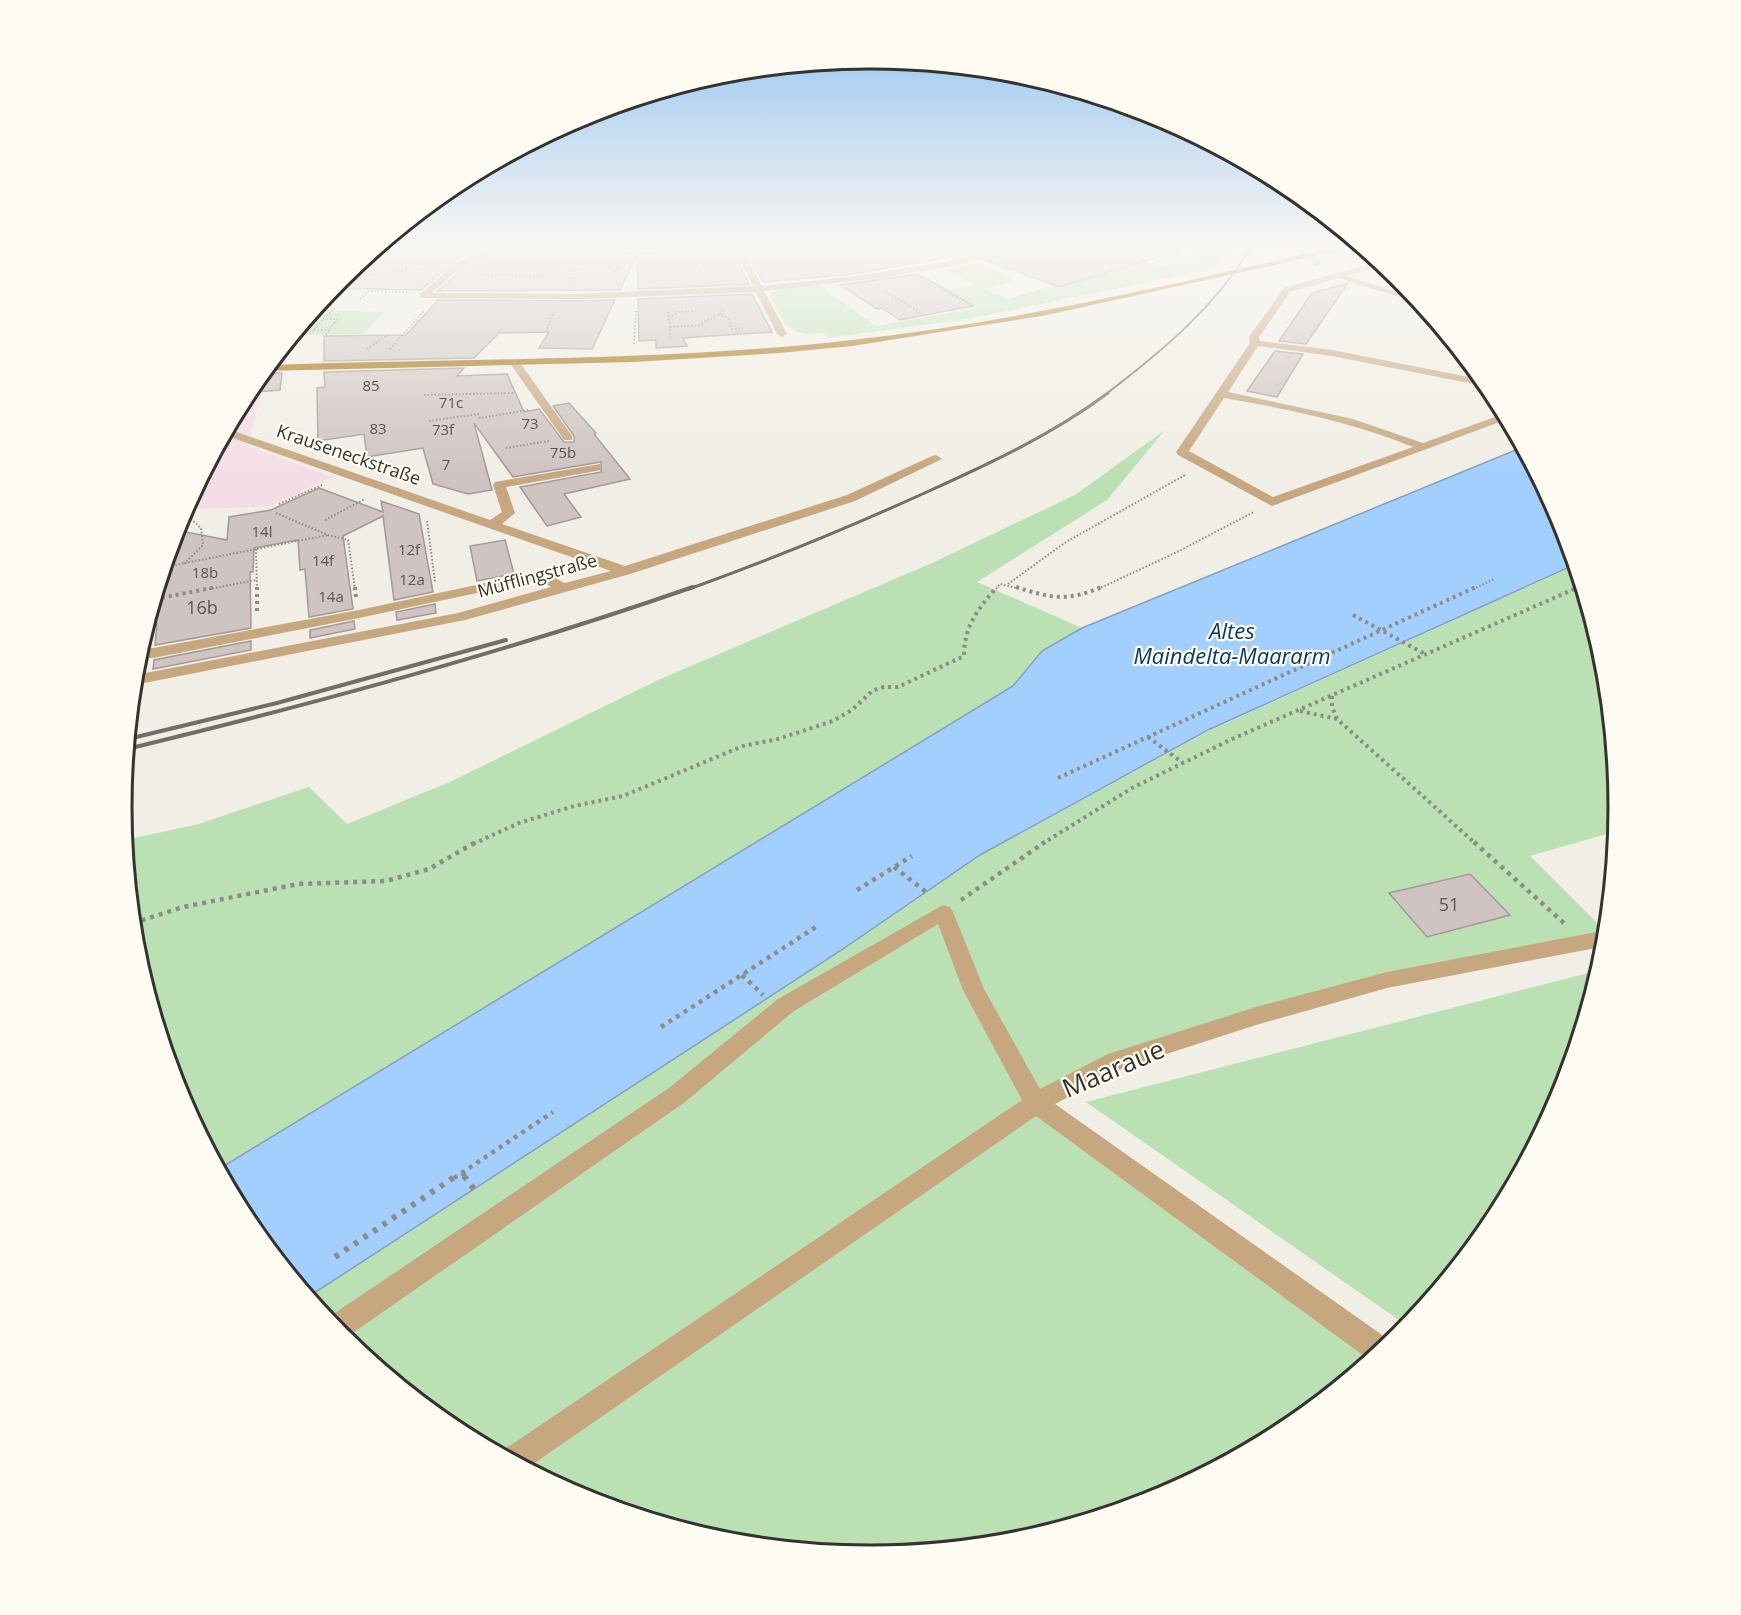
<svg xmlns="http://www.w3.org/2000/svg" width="1741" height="1615" font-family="'Open Sans',sans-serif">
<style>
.commercial{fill:#f5dde7}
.green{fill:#bae0b4}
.water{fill:#a3cffe;stroke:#82a0c0;stroke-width:1.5}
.building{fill:#cfc4c2;stroke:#a39997;stroke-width:1.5}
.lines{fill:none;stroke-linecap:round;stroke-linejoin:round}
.path-far3{stroke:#8e8c86;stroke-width:2;stroke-dasharray:1.5 2;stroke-linecap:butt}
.path-far2{stroke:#8e8c86;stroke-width:4;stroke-dasharray:3 4;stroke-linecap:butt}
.path-far1{stroke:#8e8c86;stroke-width:4.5;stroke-dasharray:4 5;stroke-linecap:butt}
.path{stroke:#8e8c86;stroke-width:6;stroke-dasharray:4.5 7;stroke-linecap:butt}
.minor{fill:#c6a780;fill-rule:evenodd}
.major{fill:#a06902;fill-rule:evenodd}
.rail-far2{stroke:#6f6e68;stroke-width:2}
.rail-far1{stroke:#6f6e68;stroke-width:3}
.rail{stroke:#6f6e68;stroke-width:4}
.labels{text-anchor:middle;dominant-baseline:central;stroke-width:4.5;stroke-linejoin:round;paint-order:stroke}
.far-number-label{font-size:15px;fill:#5b5754}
.far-street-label{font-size:18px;fill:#34332f;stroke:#fefcf2}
.number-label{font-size:18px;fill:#5b5754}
.water-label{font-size:22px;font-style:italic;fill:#0c3a65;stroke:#fefcf2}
.near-street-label{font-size:26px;fill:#34332f;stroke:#fefcf2}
.rim{fill:none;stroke:#34332f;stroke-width:3}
</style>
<rect width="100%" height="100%" fill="#f1eee5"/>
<polygon class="commercial" points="260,376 266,376 248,446 332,477 271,506 184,510 248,391"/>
<g class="green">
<path d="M 1168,245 L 1230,245 L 1226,255 L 1220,261 L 1225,263 L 1220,267 L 968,319 L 827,338 L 824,333 C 786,337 787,326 770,296 L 771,293 L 783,288 L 819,285 L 876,326 L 978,308 L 950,290 L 972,286 L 979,288 L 947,270 L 978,263 L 1016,281 L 983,289 L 1009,299 L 1055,285 L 1059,287 L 1144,261 L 1161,266 L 1176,264 L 1198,255 Z"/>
<polygon points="318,310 385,312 363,334 295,335"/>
<polygon points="1165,430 1107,500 977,582 1082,628 1042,651 1013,686 968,715 219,1170 178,1094 136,953 125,840 199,824 309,787 347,824 450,782 658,680 932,563 1075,495"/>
<polygon points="1576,565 1605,662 1619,808 1617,831 1530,856 1607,933 1586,942 1387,980 1116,1061 512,1461 454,1430 341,1337 308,1297 840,951 980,855 1211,730"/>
<polygon points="1600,970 1562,1094 1493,1224 1409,1327 1086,1102"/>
<polygon points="1038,1113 1373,1360 1286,1430 1157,1500 1016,1542 870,1556 724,1542 584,1499 520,1465"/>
</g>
<polygon class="water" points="1523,447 1563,521 1576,564 1208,730 980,855 840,951 308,1297 248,1223 219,1169 1013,686 1042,651 1082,628"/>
<g class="building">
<polygon points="380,245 479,245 455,261 421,290 332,288 341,278"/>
<polygon points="782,245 949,245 950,257 853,274 763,282 744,248"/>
<polygon points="952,245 1007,245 969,254 951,247"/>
<polygon points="1038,245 1177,245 1178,251 1059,287 985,260"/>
<polygon points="732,249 749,284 638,289 637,255 620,290 438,291 463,269 492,251 642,253"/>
<polygon points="918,274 973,306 900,320 882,308 877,309 840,285"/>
<polygon points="1348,283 1306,344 1279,341 1312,293"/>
<polygon points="752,294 772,332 683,338 687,346 656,348 656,340 639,341 638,299"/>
<polygon points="438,300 577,301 615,300 592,349 539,348 549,332 499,333 474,358 324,361 324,336 406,335"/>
<polygon points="1275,351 1303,354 1277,397 1247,391"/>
<polygon points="464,368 457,376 507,374 524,412 539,409 564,442 574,442 574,436 553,406 569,403 596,433 594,434 630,479 564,494 581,517 547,526 520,487 601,472 601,462 513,477 474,423 492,490 468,494 433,484 423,448 367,457 364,434 318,441 317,388 325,387 324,372"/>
<polygon points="263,373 282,373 280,390 247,393"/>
<polygon points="319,488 383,512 381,501 419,514 433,592 394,600 383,516 343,536 353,609 309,617 305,569 300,570 298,540 254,548 253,572 250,572 251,628 155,645 157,624 154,625 158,588 176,530 227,540 229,517 271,510"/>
<polygon points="505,540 514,574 477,581 470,546"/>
<polygon points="435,604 436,613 397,620 396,612"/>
<polygon points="354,621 355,629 310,638 310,630"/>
<polygon points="251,641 251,650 153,669 154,660"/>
<polygon points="1470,874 1510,915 1427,937 1389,893"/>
</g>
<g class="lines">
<g class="path-far3">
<polyline points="428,245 454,248"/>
<polyline points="432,254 443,247"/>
<polyline points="361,261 377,262 370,266 427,269"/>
<polyline points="697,263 702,276"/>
<polyline points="608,274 624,267"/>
<polyline points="477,275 543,276 577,269"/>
<polyline points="572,282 577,269 621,267"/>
<polyline points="936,283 975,307"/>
<polyline points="333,287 366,276 407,270"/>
<polyline points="886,292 925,315"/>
<polyline points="360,299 369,291 408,292"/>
<polyline points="668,312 671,340"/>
<polyline points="719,314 728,318 732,329 743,328"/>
<polyline points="669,318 678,312 693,311"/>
<polyline points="323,319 337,319 325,336"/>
<polyline points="698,325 722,313 723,308"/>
<polyline points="670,327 704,325"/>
<polyline points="314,330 329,330"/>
<polyline points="546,332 554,312"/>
<polyline points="295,334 310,333 335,307"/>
<polyline points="634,344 636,309"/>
<polyline points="367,349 388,335"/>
<polyline points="390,349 425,310"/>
<polyline points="424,395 514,393"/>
<polyline points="429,421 478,414 480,418 528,410"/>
<polyline points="506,448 549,441"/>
<polyline points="279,504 322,485"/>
<polyline points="183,512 201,528 203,545 185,563 328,535"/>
<polyline points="276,513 328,535 348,540 355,589"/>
<polyline points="325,520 365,499"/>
<polyline points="427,521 435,582"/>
<polyline points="256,549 257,589"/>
<polyline points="165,567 185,563"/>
<polyline points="1008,584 1066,542 1185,475"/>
<polyline points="209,589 256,580"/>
<polyline points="996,589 1000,584 1021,589"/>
<polyline points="1098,589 1173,554 1254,512"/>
<polyline points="1473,589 1494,579"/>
<polyline points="1576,589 1582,586"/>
</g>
<g class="path-far2">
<polyline points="257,587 257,615"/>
<polyline points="355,587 356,598"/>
<path d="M 1016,587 C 1050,598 1068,602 1101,587"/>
<polyline points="155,599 217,587"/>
<polyline points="1353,615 1425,654"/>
<polyline points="1332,696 1332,707 1337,719 1476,844"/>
<polyline points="1300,711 1337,719"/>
<polyline points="1148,737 1183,763"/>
<polyline points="1058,778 1476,587"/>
<path d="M 473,844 L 519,823 L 574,806 L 623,796 L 743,746 L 778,739 L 833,721 L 852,710 L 872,691 L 884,687 L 898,687 L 964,656 C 964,626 978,609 997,587"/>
<polyline points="1042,844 1132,788 1230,740 1579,587"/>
</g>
<g class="path-far1">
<polyline points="1474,842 1565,924"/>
<polyline points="894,867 926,892"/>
<polyline points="857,890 912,856"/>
<polyline points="961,900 1045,842"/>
<polyline points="133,923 183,907 298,884 386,881 429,869 476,842"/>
<polyline points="742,975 763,995"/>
<polyline points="661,1027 819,925"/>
<polyline points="462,1173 466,1178"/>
<polyline points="454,1178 553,1112"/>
</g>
<g class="path">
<polyline points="464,1176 474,1189"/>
<polyline points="335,1257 456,1176"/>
</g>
<g class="minor">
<path d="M 484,245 L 724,245 L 642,251 L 491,249 L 462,267 L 432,293 L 577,294 L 753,286 L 732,245 L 740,245 L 762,286 C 823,281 884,272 945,262 C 975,256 1005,245 1036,245 L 957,265 L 881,278 L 764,291 L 787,334 L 782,337 L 777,334 L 756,292 L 577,299 L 420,298 L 420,294 L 456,263 Z"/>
<polygon points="1289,245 1299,245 1323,264 1316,266"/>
<path d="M 1380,261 L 1384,265 L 1347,276 L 1417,298 L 1422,304 L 1338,278 L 1290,292 L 1259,337 L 1260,341 L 1332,350 L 1484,380 L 1489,387 L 1332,356 L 1258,346 L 1228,392 L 1353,419 L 1423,443 L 1503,414 L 1508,419 L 1272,506 L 1178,455 L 1176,452 L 1250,343 L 1249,337 L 1284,288 ZM 1224,398 C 1288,409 1352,422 1413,447 L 1273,497 L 1189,451 Z"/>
<polygon points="514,359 518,360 572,436 572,440 564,440 509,362"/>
<polygon points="228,429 490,520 502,512 493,485 495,482 600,464 600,470 596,471 506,487 515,513 502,524 625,566 847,495 932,456 936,455 942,459 855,501 630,574 465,620 134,685 135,675 458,613 551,587 539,580 359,618 153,658 137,657 140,648 153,648 359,610 541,571 565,583 611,571 224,435"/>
<polygon points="943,905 950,907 953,912 984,989 1040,1089 1108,1054 1256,1007 1387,972 1607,930 1606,946 1387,988 1256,1025 1123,1068 1055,1104 1392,1342 1371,1361 1036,1116 526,1469 500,1455 502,1451 1022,1100 963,990 938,924 794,1011 685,1102 344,1339 326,1319 669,1088 778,999"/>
</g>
<path class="major" d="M 1344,245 L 1361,246 L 1042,316 L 852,346 L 779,353 L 633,362 L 265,371 L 270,365 C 464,358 659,362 852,340 C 1018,322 1181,282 1344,245 Z"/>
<path class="rail-far2" d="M 1106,394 C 1161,352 1217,306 1252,245"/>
<path class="rail-far1" d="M 689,589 C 770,560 850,527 929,491 C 991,463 1053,434 1108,393"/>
<g class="rail">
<polyline points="128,739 277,703 506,640"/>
<path d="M 127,749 C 318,703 507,652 693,587"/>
</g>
</g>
<linearGradient id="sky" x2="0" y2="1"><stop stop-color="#8cbff1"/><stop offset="0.52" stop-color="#f9f7f3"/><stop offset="1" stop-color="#f9f7f3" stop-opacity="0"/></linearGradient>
<rect width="1741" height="472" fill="url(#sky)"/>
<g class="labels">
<g class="far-number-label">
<text x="371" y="385">85</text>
<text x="451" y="402">71c</text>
<text x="530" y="423">73</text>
<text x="378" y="428">83</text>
<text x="443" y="429">73f</text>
<text x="563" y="452">75b</text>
<text x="446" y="464">7</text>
<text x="262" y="531">14l</text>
<text x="409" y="549">12f</text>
<text x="323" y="560">14f</text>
<text x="205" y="572">18b</text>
<text x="412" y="579">12a</text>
<text x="331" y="596">14a</text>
</g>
<g class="far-street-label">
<text transform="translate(349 454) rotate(19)">Krauseneckstraße</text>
<text transform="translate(537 575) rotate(-15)">Müfflingstraße</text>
</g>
<g class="number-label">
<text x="202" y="607">16b</text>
<text x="1449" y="904">51</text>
</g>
<g class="water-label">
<text x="1232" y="630">Altes<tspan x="1232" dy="25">Maindelta-Maararm</tspan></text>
</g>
<g class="near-street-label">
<text transform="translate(1113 1068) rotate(-23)">Maaraue</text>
</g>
</g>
<path d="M0 0H1741V1615H0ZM132 807a738 738 0 1 1 1476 0a738 738 0 1 1-1476 0Z" fill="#fefcf2" fill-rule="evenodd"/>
<path class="rim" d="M132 807a738 738 0 1 1 1476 0a738 738 0 1 1-1476 0Z"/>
</svg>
